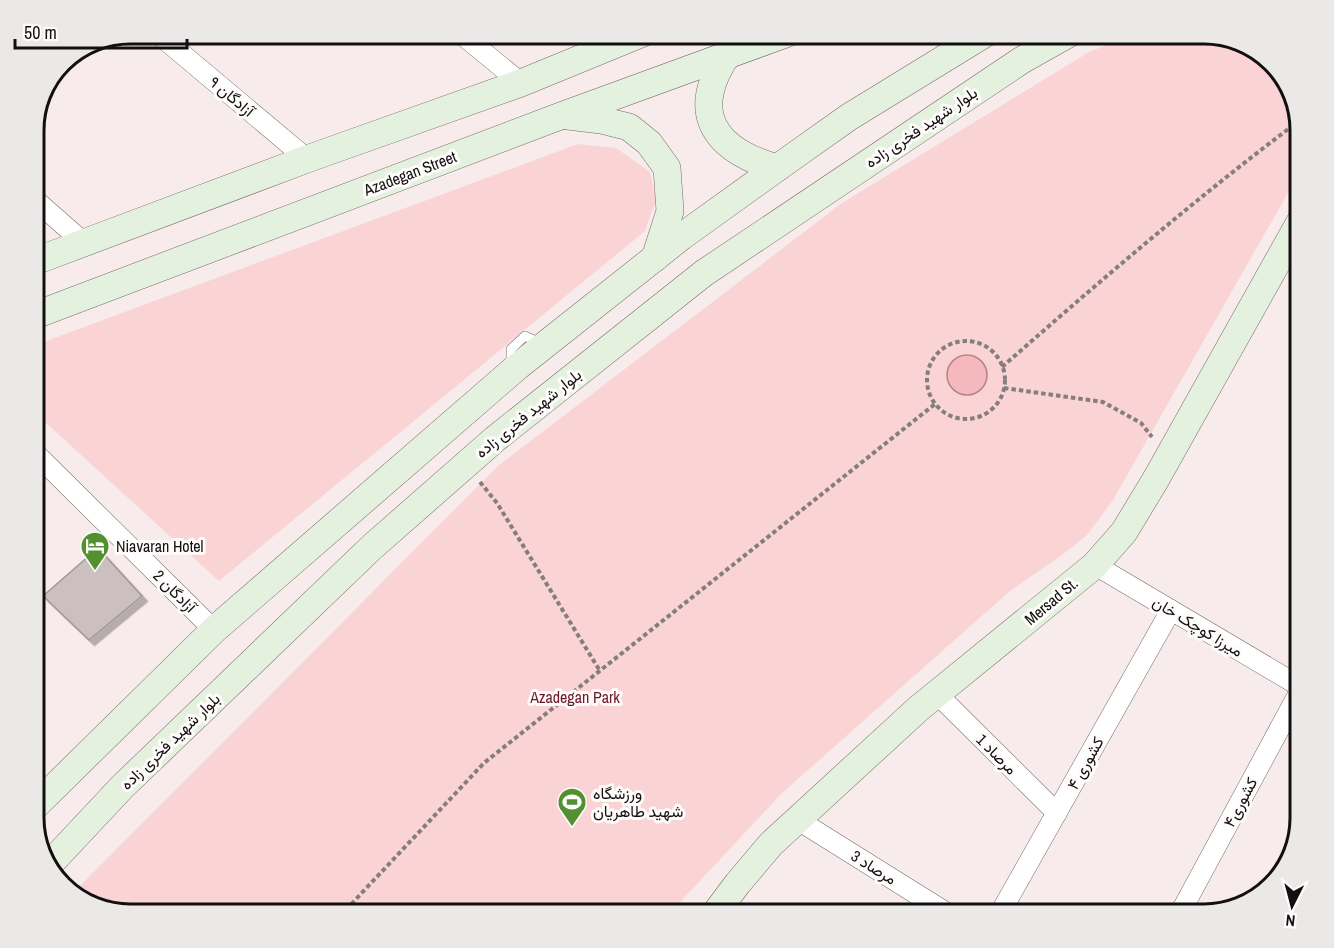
<svg xmlns="http://www.w3.org/2000/svg" width="1334" height="948" font-family="'Archivo Narrow',Vazirmatn,sans-serif">
<style>
.green{fill:#fad3d5}
.water{fill:#f5b8bc;stroke:#b18588;stroke-width:1.5}
.building{fill:#ccbfc0;stroke:#a29697;stroke-width:1.5;filter:url(#shadow)}
.lines{fill:none;stroke-linecap:round;stroke-linejoin:round}
.lane-casing{stroke:#766b6b;stroke-width:10}
.street-casing{stroke:#766b6b;stroke-width:21}
.secondary-casing{stroke:#766b6b;stroke-width:28}
.path{stroke:#867d7e;stroke-width:4;stroke-dasharray:4.5 3;stroke-linecap:butt}
.lane{stroke:#fff;stroke-width:9}
.street{stroke:#fff;stroke-width:20}
.secondary{stroke:#e5f1df;stroke-width:27}
.labels{text-anchor:middle;dominant-baseline:central;stroke-width:6;stroke-linejoin:round;paint-order:stroke}
.street-label{font-size:16px;fill:#130e0f;stroke:#fefbfb}
.poi-label{font-size:16px;fill:#130e0f;stroke:#fefbfb;text-anchor:start}
.park-label{font-size:16px;fill:#6d1629;stroke:#fefbfb}
.rim{fill:none;stroke:#130e0f;stroke-width:3}
</style>
<defs>
<filter id="shadow"><feDropShadow dx="5.5" dy="5.5" stdDeviation="0" flood-color="#0004"/></filter>
</defs>
<rect width="100%" height="100%" fill="#f8ebec"/>
<g class="green">
<polygon points="1137,33 1205,33 1263,53 1291,87 1301,129 1301,170 1113,500 1087,535 1062,555 1010,591 782,793 668,915 129,915 71,895 498,466 842,203 1089,52"/>
<polygon points="578,144 616,148 650,172 656,200 645,231 219,581 33,411 33,346"/>
</g>
<circle class="water" cx="967" cy="375" r="20"/>
<polygon class="building" points="98,548 142,596 89,640 43,596"/>
<g class="lines">
<g class="lane-casing">
<polyline id="lane" points="511,365 511,349 525,336 542,344"/>
</g>
<g class="street-casing">
<g id="street">
<polyline points="157,33 307,159"/>
<polyline points="460,33 521,83"/>
<polyline points="33,198 83,242"/>
<polyline points="33,451 214,630"/>
<polyline points="1095,565 1301,687"/>
<polyline points="938,695 1057,813"/>
<polyline points="798,820 950,915"/>
<polyline points="999,915 1171,610"/>
<polyline points="1179,915 1301,689"/>
</g>
</g>
<g class="secondary-casing">
<g id="secondary">
<path d="M 727,55 C 688,114 715,150 777,168"/>
<polyline points="568,116 601,120 629,127 649,143 667,168 670,211 655,258"/>
<polyline points="33,262 307,159 521,83 643,33"/>
<polyline points="33,316 563,115 788,33"/>
<polyline points="33,808 214,630 517,367 681,237 777,168 849,117 986,33"/>
<polyline points="47,867 122,787 372,547 495,439 704,273 1022,60 1070,33"/>
<polyline points="714,915 738,883 771,844 918,709 1095,565 1124,532 1156,479 1301,220"/>
</g>
</g>
<g class="path">
<circle cx="966" cy="380" r="39"/>
<path d="M 1002,367 C 1099,282 1196,198 1299,121"/>
<polyline points="1004,388 1103,402 1141,423 1152,437"/>
<polyline points="480,482 497,503 600,671"/>
<polyline points="33,760 41,768"/>
<polyline points="341,915 484,763 935,404"/>
</g>
<use href="#lane" class="lane"/>
<use href="#street" class="street"/>
<use href="#secondary" class="secondary"/>
</g>
<defs>
<g id="hotel-pin" transform="scale(1.5)"><path d="M0 17L-7.5 6A9.5 9.5 0 1 1 7.5 6Z" fill="#529030" stroke="#fefbfb"/><path d="M-6-4.5h1.5V1H6V5H4.5V3h-9V5H-6ZM-4 0a1.8 1.8 0 1 1 3.6 0ZM.5 0V-2.5h3Q6-2.5 6 0Z" fill="#fff"/></g>
<g id="stadium-pin" transform="scale(1.5)"><path d="M0 17L-7.5 6A9.5 9.5 0 1 1 7.5 6Z" fill="#529030" stroke="#fefbfb"/><path d="M0-5a6.5 5 0 1 0 0 10a6.5 5 0 1 0 0-10ZM-3.5-1.8h7v3.6h-7Z" fill="#fff"/></g>
</defs>
<g fill-rule="evenodd">
<use href="#hotel-pin" x="95" y="546"/>
<use href="#stadium-pin" x="572" y="802"/>
</g>
<g class="labels">
<g class="street-label">
<text transform="translate(232 96) rotate(40)">آزادگان ۹</text>
<text transform="translate(921 127) rotate(-34)">بلوار شهید فخری زاده</text>
<text transform="translate(410 173) rotate(-21)">Azadegan Street</text>
<text transform="translate(528 413) rotate(-39)">بلوار شهید فخری زاده</text>
<text transform="translate(175 591) rotate(45)">آزادگان 2</text>
<text transform="translate(1051 601) rotate(-40)">Mersad St.</text>
<text transform="translate(1198 626) rotate(31)">میرزا کوچک خان</text>
<text transform="translate(170 741) rotate(-44)">بلوار شهید فخری زاده</text>
<text transform="translate(997 754) rotate(45)">مرصاد 1</text>
<text transform="translate(1085 763) rotate(-61)">کشوری ۴</text>
<text transform="translate(1240 802) rotate(-62)">کشوری۴</text>
<text transform="translate(874 867) rotate(32)">مرصاد 3</text>
</g>
<g class="poi-label">
<text x="116" y="546">Niavaran Hotel</text>
<text x="593" y="793">ورزشگاه<tspan x="593" dy="18">شهید طاهریان</tspan></text>
</g>
<g class="park-label">
<text x="575" y="697">Azadegan Park</text>
</g>
</g>
<path d="M0 0H1334V948H0ZM130 44H1204A86 86 0 0 1 1290 130V818A86 86 0 0 1 1204 904H130A86 86 0 0 1 44 818V130A86 86 0 0 1 130 44Z" fill="#ebe8e8" fill-rule="evenodd"/>
<path class="rim" d="M130 44H1204A86 86 0 0 1 1290 130V818A86 86 0 0 1 1204 904H130A86 86 0 0 1 44 818V130A86 86 0 0 1 130 44Z"/>
<g transform="translate(1292 906) rotate(186)" stroke="#fefbfb" stroke-width="4.5" paint-order="stroke">
<path d="M0-4.5L10 22L0 15L-10 22Z" fill="#130e0f"/>
<text y="-9" font-size="16" font-weight="bold" text-anchor="middle" fill="#130e0f">N</text>
</g>
<path d="M15 39v9h172v-9" fill="none" stroke="#130e0f" stroke-width="3"/>
<text x="24" y="39" font-size="18" fill="#130e0f" stroke="#fefbfb" stroke-width="4.5" paint-order="stroke">50 m</text>
</svg>
